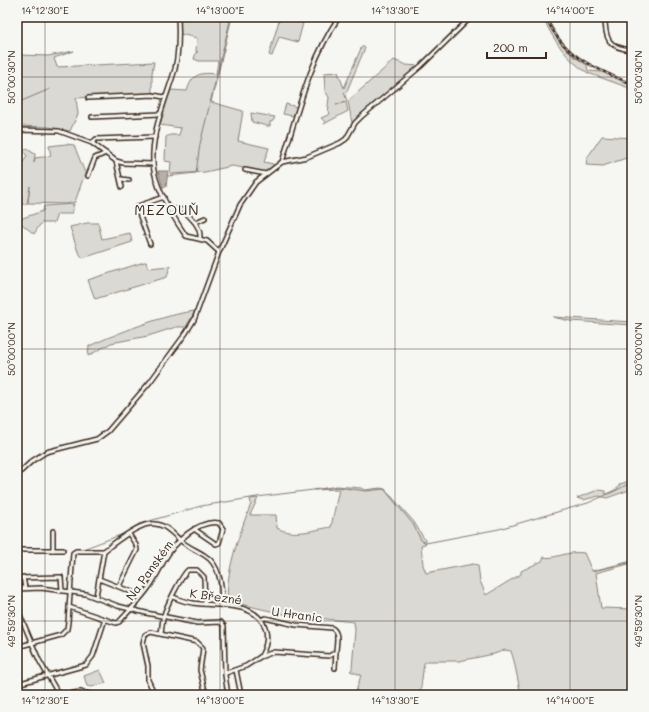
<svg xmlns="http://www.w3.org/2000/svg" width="649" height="712" font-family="Mali,sans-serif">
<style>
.built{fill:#e8e7e2}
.green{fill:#dad9d3;stroke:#8a8278}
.water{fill:#b6b0a9;stroke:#857a71}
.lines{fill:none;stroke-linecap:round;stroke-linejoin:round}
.stream{stroke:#857a71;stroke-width:1}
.minor-casing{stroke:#3b2a1e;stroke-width:6}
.minor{stroke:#f6f6f2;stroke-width:3}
.rail-casing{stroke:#3b2a1e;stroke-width:2.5}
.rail{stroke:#f6f6f2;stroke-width:1;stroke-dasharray:3;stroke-linecap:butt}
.ticks{fill:none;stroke:#3b2a1e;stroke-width:1;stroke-opacity:0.45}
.labels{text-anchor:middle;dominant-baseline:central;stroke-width:4;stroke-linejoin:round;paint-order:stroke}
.street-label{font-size:12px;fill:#3b2a1e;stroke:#f6f6f2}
.quarter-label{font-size:14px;letter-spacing:1px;fill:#3b2a1e;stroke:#f6f6f2}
.neatline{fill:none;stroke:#3b2a1e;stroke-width:1.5}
.ticks-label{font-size:10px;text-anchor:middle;fill:#3b2a1e}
</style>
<rect width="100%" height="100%" fill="#f6f6f2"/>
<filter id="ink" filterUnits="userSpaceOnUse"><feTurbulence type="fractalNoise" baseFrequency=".025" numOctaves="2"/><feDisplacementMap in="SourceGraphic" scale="8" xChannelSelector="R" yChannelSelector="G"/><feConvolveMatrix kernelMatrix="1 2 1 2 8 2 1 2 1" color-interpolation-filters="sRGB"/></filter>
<g filter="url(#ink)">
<polygon class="built" points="545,17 547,17 562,42 575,54 593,66 632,83 632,85 592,68 573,56 556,38"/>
<g class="green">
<path d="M 179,17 L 232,17 L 211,102 L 243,111 L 238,141 L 269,148 L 264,162 L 273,164 L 274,167 L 266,172 L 232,166 L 205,172 L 170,174 L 171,162 L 165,161 L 166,137 L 170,135 L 179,135 L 181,128 L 160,125 L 170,90 L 187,91 C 192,74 200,72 216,74 L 218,61 L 199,61 L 194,59 L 196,52 L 198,52 L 196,51 L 197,38 L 180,34 Z"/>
<polygon points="280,17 288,17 303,23 298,42 279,37 272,56 269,55"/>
<path d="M 543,17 L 545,17 L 560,43 L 573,56 L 587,65 L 588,71 L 602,72 L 632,85 L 632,89 L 588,73 C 568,61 552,39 543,17 Z"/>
<polygon points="362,46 365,48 346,93 344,92 347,101 336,105 346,102 348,111 324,124 325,122 321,118 330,114 328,109 329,108 328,106 329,97 325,91 324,73 338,72 344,88"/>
<polygon points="74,51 54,58 57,67 154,62 152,73 152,94 76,98 78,114 70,131 49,127 17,126 17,55 48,56"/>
<polygon points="394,60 406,65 418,66 352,123 348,101"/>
<polygon points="286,104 297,107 293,116 283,114"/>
<polygon points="251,113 275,117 273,121 270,122 270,126 267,126 252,122"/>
<polygon points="602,136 632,138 632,156 603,166 586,165 587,158"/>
<polygon points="66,144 74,145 85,173 75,202 67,204 28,203 30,186 27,204 21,204 22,196 17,196 17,172 27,156 23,151 27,149 35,154 34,163 35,158 51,156 49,146"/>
<polygon points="74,204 71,214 57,214 54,223 41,223 34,234 17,220 43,211 44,206"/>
<polygon points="87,223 98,223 102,239 130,233 132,242 83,258 78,252 70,227"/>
<polygon points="144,262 146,262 148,268 170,266 167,277 95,299 88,280"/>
<path d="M 195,311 L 186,327 L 176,327 L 148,336 L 111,343 L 88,356 L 89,346 C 116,334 165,314 195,311 Z"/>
<polygon points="553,317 632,322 632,325 570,321"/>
<polygon points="632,480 632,489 607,498 599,496 583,500 577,498 598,490 605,491 606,494 617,489 620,484"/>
<path d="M 337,486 L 361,488 L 365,490 L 380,488 L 385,489 L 414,522 L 426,542 L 425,544 L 421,545 L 423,565 L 426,573 L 473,564 L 478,565 L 480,581 L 486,595 L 521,574 L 521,571 L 542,561 L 544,557 C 554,560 568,550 584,553 L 592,571 L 632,561 L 632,563 L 596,573 L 601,608 L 632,609 L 632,695 L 521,695 L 514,661 L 511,651 L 505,650 L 494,654 L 459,661 L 428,661 L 424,663 L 420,695 L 355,695 L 361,675 L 350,671 L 352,669 L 355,630 L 354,622 L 288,615 L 240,604 L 228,605 C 224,574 240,532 251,504 L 250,499 L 258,498 L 250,515 L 276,515 L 277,528 C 294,537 313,530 331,527 L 339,489 L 314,490 Z"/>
<polygon points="100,670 106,683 91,687 87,686 84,676"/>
</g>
<polygon class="water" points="158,171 168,171 166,187 163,188"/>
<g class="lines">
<g class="stream">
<polyline points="17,103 50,89"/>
<polyline points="168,176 196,173 200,144 231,17"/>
<polyline points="83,549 123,534 139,524 201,506 257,497 337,487 366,491 384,489 413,524 421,540 426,543 499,529 588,503 615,491 632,482"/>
<polyline points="593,571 632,562"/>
</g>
<g class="minor-casing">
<g id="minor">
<path d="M 178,17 C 179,35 179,52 175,69 C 166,100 151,130 153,164 C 155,187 173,217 186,236 L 207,241 L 219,252"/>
<path d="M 605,17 C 605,39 608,48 632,50"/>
<polyline points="88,98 153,95 164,97"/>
<polyline points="92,117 160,114"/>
<polyline points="17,130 59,131 92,143 116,161 123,163 153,164"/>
<polyline points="92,143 96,139 155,137"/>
<polyline points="116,161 122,187"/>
<path d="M 282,162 C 298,112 309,61 339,17"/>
<polyline points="245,170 266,174"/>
<polyline points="88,176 95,158 106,153"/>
<polyline points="121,179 129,180"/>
<path d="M 170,209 L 183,210 C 191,218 201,226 200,238"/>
<polyline points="196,222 205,218"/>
<polyline points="150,244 137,208 138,206 164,197"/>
<polyline points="17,475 32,461 46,452 97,439 108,431 150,382 186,333 194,320 219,252 240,205 256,182 282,162 307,157 340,143 346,139 355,123 362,116 421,66 471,17"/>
<polyline points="53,531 53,550"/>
<polyline points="17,550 63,550"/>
<polyline points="23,577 25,588"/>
<polyline points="17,578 61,577 62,590"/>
<polyline points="99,579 142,596"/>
<polyline points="119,586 137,550 136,545 129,534"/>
<polyline points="17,589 41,588 86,594 118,606 146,613 197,623 221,622 224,626 225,675 228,695"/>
<path d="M 96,596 L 104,551 C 114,543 136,526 149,524 C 163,522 170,531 180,540 C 186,546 196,550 204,555 C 220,564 223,587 221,605"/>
<path d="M 173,597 C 180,600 186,602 193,603 C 217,607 254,600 265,627 C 269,638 266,647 261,656"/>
<path d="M 69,607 L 116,623 L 119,622 C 130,610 141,599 150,586 C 156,577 160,568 165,559 C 174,543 199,519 219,523 L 223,529 L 219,543 L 216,544 L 194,529"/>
<polyline points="17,608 39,660 59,695"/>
<path d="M 161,634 C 162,628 162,621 164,615 C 166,607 182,575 188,570 L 197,570 L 204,577 L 205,604"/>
<polyline points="17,647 61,635 67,629 68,622 73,553 76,551 104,551"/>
<polyline points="335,668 336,652"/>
<polyline points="236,670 241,695"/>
<path d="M 226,673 L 246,666 L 260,657 L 274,652 L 329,656 L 336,652 C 336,644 340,633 332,628 L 296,625 L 265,618 L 261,620"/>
<polyline points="17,684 86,665 93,656 105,619"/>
<polyline points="63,695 80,692 94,695"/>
<polyline points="155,695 148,680 148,666 143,643 145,635 151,632 197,642 203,648 200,670 206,695"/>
</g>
</g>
<use href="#minor" class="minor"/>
<g class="rail-casing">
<path id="rail" d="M 546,17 C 562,56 596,69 632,84"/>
</g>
<use href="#rail" class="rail"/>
</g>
</g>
<path class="ticks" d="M 45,17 L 45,695M 220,17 L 220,695M 395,17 L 395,695M 570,17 L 570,695M 17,77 L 632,77M 17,349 L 632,349M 17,621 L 632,621"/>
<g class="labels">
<g class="street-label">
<text transform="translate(149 570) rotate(-54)">Na Panském</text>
<text transform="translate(216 596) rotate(8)">K Březné</text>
<text transform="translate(297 614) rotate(8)">U Hranic</text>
</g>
<g class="quarter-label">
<text x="167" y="209">MEZOUŇ</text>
</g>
</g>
<rect width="649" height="712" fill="none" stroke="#f6f6f2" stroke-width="44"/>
<path d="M487 52v6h59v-6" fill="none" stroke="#3b2a1e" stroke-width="2"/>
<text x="493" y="52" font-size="12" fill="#3b2a1e" stroke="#f6f6f2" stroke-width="3" paint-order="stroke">200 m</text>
<rect x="22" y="22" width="605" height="668" class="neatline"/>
<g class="ticks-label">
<text x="45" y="14">14°12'30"E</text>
<text x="220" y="14">14°13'00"E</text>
<text x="395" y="14">14°13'30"E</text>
<text x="570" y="14">14°14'00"E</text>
<text transform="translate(11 77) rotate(-90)" y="4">50°00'30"N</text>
<text transform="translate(638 77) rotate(-90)" y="4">50°00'30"N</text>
<text transform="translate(11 349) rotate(-90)" y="4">50°00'00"N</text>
<text transform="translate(638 349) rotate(-90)" y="4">50°00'00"N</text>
<text transform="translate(11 621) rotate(-90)" y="4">49°59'30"N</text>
<text transform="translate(638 621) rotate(-90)" y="4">49°59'30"N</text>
<text x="45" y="704">14°12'30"E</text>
<text x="220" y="704">14°13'00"E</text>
<text x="395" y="704">14°13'30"E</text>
<text x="570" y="704">14°14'00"E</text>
</g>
</svg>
